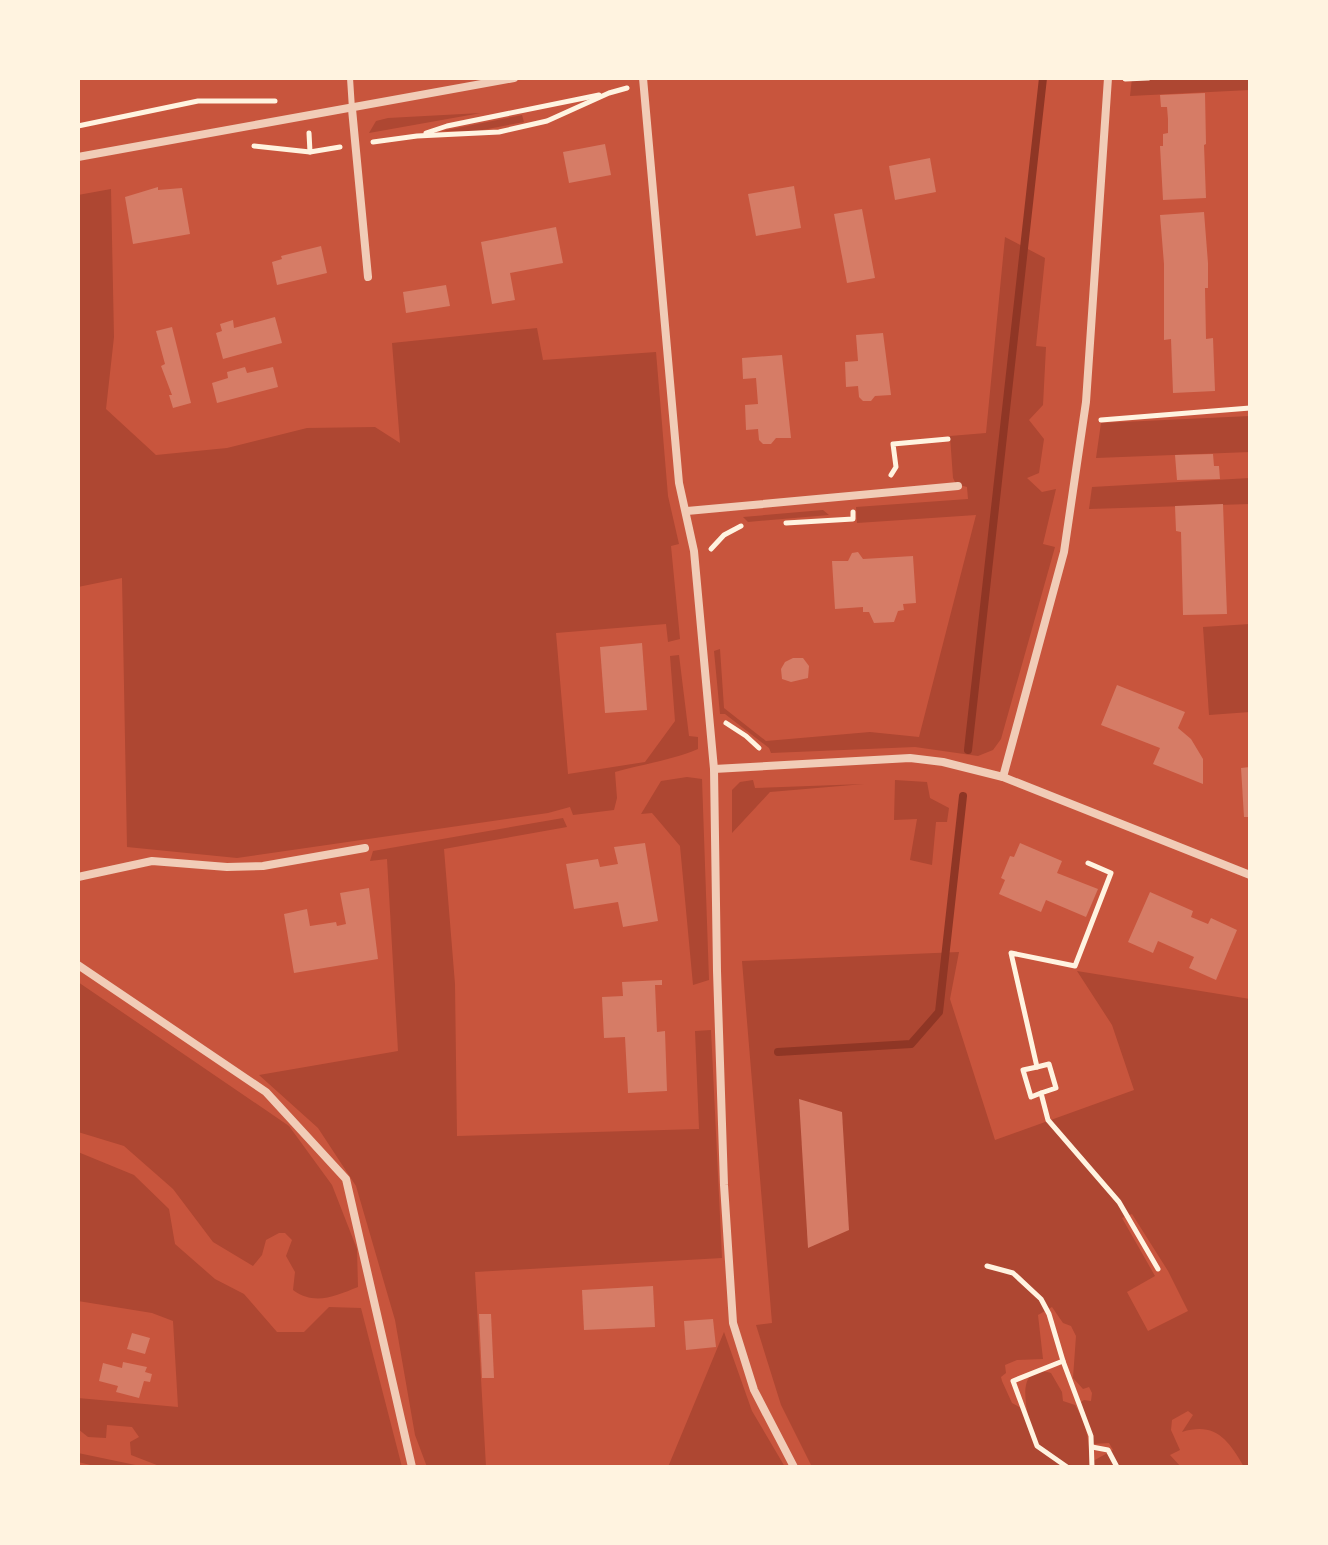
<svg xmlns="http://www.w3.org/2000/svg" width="1328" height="1545" font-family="Quicksand,sans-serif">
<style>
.green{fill:#ae4732;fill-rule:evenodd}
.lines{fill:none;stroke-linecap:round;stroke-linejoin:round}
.stream{stroke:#8f3625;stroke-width:8}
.building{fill:#d67c66}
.path{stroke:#fff3e0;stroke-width:5}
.service{stroke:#f1ccb7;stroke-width:6}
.minor{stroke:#f1ccb7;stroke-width:8}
</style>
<rect width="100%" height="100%" fill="#c8553d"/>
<g class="green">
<polygon points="1132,78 1250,78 1250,90 1130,96"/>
<polygon points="481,113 369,133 376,121 388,118"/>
<polygon points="522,115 524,122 477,131 442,131"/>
<path d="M 111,189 L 114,337 L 106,409 L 156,455 L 227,448 L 307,428 L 375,427 L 400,443 L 392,343 L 537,328 L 543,360 L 656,352 L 668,496 L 679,544 L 671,546 L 680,639 L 668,642 L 666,624 L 556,633 L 568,774 L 645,762 L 675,721 L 670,656 L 679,655 L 689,736 L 698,737 L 698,749 C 672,760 643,764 615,772 L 617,798 L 614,810 L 573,815 L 570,807 L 548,813 L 237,858 L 127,847 L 122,578 L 78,587 L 78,195 Z"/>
<polygon points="1005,237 1045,258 1036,346 1046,347 1043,405 1029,420 1044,439 1039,473 1027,478 1042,492 1056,489 1043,544 1055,547 1001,739 993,750 978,756 915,747 771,753 769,748 725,714 720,714 714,651 720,649 724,708 766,741 870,732 919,737 976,515 857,523 856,507 968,499 967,487 956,484 953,478 950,436 986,433"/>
<polygon points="1250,416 1250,452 1096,458 1101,423"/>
<polygon points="1250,478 1250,504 1089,509 1092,487"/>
<polygon points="823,510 829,515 748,522 743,517"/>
<polygon points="1250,624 1250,712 1209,715 1203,627"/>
<polygon points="687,777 702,779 709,980 693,985 680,846 652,813 641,814 661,781"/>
<polygon points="753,780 755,788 864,784 770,792 732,833 732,790 740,782"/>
<polygon points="895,780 927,782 930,798 949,808 947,822 936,822 932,865 910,860 917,819 894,820"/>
<polygon points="563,818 567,827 444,849 455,984 457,1136 699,1129 695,1031 711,1030 722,1258 475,1272 486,1467 427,1467 415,1435 395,1320 356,1186 318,1128 259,1075 398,1051 387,859 370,861 373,851"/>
<path d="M 959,952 L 950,999 L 995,1140 L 1134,1090 L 1112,1025 L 1077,971 L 1250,999 L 1250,1467 L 1244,1467 C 1228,1439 1215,1422 1182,1432 L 1193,1415 L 1188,1411 L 1172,1420 L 1171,1430 L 1180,1450 L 1170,1455 L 1181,1467 L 1095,1467 L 1093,1461 L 1113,1450 L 1109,1443 L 1093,1444 L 1081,1402 L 1084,1400 L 1091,1401 L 1092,1393 L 1089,1387 L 1083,1389 L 1073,1378 L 1076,1336 L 1071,1326 L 1063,1323 L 1052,1307 L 1038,1315 L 1043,1359 L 1017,1360 L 1005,1365 L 1006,1373 L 1001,1377 L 1002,1381 L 1012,1403 L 1021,1408 L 1032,1432 C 1027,1413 1013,1362 1051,1373 L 1062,1392 L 1063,1401 L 1075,1405 C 1088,1426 1089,1442 1090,1467 L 812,1467 L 781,1405 L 756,1325 L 772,1323 L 742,961 ZM 1132,1214 L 1168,1271 L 1188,1311 L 1148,1331 L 1127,1292 L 1155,1276 L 1122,1218 Z"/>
<path d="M 78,982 L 289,1126 L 332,1185 L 357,1249 L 358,1287 C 335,1296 315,1306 293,1290 L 295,1272 L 286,1256 L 292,1240 L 285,1233 L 279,1233 L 266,1240 L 262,1255 L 253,1266 L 213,1242 L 173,1189 L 124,1146 L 78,1132 Z"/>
<polygon points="78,1152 134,1175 169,1209 175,1244 215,1279 244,1294 277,1332 304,1332 329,1307 361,1308 402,1467 162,1467 131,1455 130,1442 139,1437 132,1427 107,1425 106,1438 88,1437 78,1429 78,1398 178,1407 173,1321 152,1313 78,1301"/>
<polygon points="724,1332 752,1411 785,1467 668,1467"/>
<polygon points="78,1453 145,1467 99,1467 78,1462"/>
</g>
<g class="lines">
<g class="stream">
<polyline points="968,750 1043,78"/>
<polyline points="778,1052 911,1044 939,1012 963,796"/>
</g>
</g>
<g class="building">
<polygon points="1205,93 1206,144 1204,145 1206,198 1163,200 1160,146 1163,146 1163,134 1168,133 1168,119 1167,107 1161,107 1160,95"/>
<polygon points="605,144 611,175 569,183 563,152"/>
<polygon points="930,158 936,192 895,200 889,166"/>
<polygon points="794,186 801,228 756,236 748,194"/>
<polygon points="158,187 158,190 182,188 190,234 133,244 125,197"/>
<polygon points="862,209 875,278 847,283 834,214"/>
<polygon points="1204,212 1208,263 1208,288 1205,288 1206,339 1213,338 1215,391 1173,393 1171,339 1164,340 1164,264 1160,215"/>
<polygon points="556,227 563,263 510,273 515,300 492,304 481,242"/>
<polygon points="321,246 327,273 277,285 272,262 282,259 281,256"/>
<polygon points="446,285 450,306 406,313 403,292"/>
<polygon points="275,317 282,343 223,359 216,333 222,331 220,324 233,320 234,328"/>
<polygon points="172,327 191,403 173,408 169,395 172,395 161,366 165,364 156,331"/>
<polygon points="883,333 891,395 875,396 871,401 863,401 859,397 858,386 846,387 845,362 858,361 856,335"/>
<polygon points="782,355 791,438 776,438 771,444 763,444 759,440 758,429 746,430 745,405 758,404 756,378 743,379 742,358"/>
<polygon points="245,367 247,373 273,367 278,387 217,403 212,383 228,378 227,372"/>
<polygon points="1213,454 1214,466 1219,466 1220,479 1177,480 1175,455"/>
<polygon points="1223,504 1227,614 1183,615 1181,532 1176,531 1175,506"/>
<polygon points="858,552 863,559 913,556 916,603 903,604 904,610 898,611 894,622 874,623 869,612 863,612 863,607 835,609 832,561 848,561 852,553"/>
<polygon points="642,643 647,710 605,713 600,647"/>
<polygon points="793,658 803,658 809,666 808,678 791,682 782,679 781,669 785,662"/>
<polygon points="1117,685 1185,712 1178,728 1191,739 1203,759 1203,784 1153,764 1160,748 1101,725"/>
<polygon points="1250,767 1250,817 1244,817 1241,768"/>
<polygon points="645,843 658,921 623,927 618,902 574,909 566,864 598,859 600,867 618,864 614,847"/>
<polygon points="1020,843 1062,861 1057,873 1098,889 1086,917 1046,900 1041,912 999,894 1005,880 1001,878 1010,856 1014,857"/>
<polygon points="369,888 378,959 294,973 284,914 307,909 310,926 336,922 337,926 346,924 340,893"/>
<polygon points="1150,892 1193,911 1191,917 1208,924 1211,918 1237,930 1216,980 1189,968 1194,957 1158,941 1153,953 1128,942"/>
<polygon points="662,980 662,985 655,985 657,1032 665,1031 667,1091 628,1093 625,1037 604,1038 602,997 623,996 622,982"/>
<polygon points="799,1099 842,1112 849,1230 808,1248"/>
<polygon points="653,1286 655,1327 584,1330 582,1290"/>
<polygon points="479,1314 491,1314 494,1378 482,1378"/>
<polygon points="713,1319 716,1347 686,1350 684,1321"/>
<polygon points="132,1333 150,1338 145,1354 127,1349"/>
<polygon points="123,1362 147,1367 145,1372 152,1374 150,1382 144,1381 139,1398 116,1392 118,1386 99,1381 103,1363 122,1368"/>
</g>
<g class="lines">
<g class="path">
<polyline points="1125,79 1148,78"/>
<polyline points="78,126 198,101 275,101"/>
<polyline points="309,133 310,152"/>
<polyline points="426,133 447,126 599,95"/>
<polyline points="373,142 417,136 499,132 547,121 609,93 627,88"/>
<polyline points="254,146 310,152 340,147"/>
<polyline points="1101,420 1250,408"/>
<polyline points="891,475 896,467 893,444 948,439"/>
<polyline points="786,523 853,519 853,512"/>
<polyline points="711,549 724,535 741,526"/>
<polyline points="726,723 746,736 759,748"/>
<polyline points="1088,863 1111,873 1075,966 1011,953 1037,1067 1049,1064 1056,1088 1041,1093 1048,1120 1119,1202 1158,1269"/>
<polyline points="1037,1067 1023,1070 1031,1097 1041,1093"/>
<polyline points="987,1266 1013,1273 1041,1299 1049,1314 1063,1361 1091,1436 1092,1467"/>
<polyline points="1063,1361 1013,1381 1037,1446 1067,1467"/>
<polyline points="1092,1447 1108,1450 1117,1467"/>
</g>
<polyline class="service" points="350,78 352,109"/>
<g class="minor">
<polyline points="643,78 679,483 694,551 714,769 717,971 724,1185 733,1323 754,1390 794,1467"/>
<polyline points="352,109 368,277"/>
<polyline points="78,157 514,78"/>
<polyline points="687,511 958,486"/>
<polyline points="714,769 910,758 943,762 1003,777 1250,875"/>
<polyline points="1003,777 1064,552 1086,402 1108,78"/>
<polyline points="78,877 152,861 227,867 263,866 365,848"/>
<polyline points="78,965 266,1092 346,1179 412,1467"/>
</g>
</g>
<rect width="1328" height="1545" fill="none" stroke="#fff3e0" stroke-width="160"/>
</svg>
